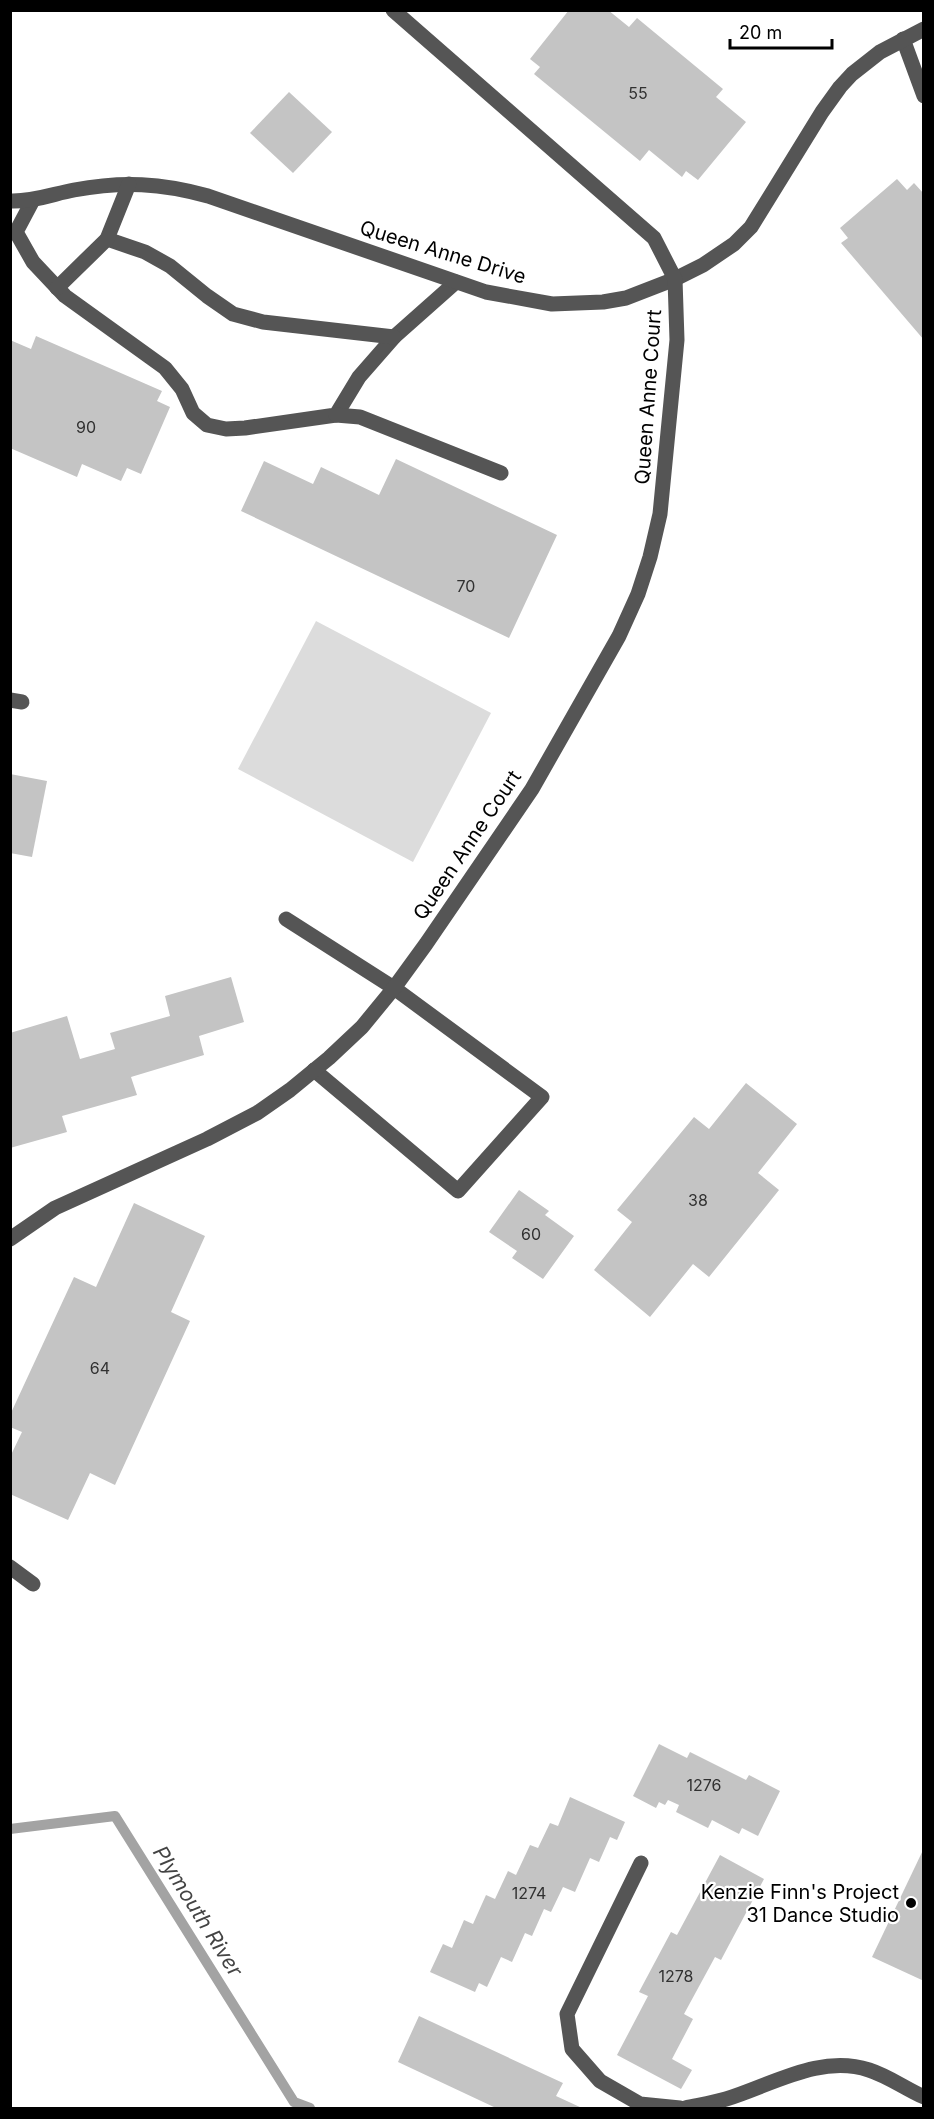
<svg xmlns="http://www.w3.org/2000/svg" width="934" height="2119" font-family="Inter,sans-serif">
<style>
.green{fill:#dcdcdc}
.lines{fill:none;stroke-linecap:round;stroke-linejoin:round}
.stream{stroke:#a3a3a3;stroke-width:10}
.building{fill:#c4c4c4}
.minor{stroke:#555;stroke-width:15}
.poi-dot{fill:#000;stroke:#fff;stroke-width:2}
.labels{text-anchor:middle;dominant-baseline:central;stroke-width:4.5;stroke-linejoin:round;paint-order:stroke}
.number-label{font-size:16px;fill:#313131}
.street-label{font-size:20px;fill:#000;stroke:#fff}
.poi-label{font-size:20px;fill:#000;stroke:#fff;text-anchor:end}
.water-label{font-size:21px;font-style:italic;fill:#444;stroke:#fff}
</style>
<rect width="100%" height="100%" fill="#fff"/>
<polygon class="green" points="316,621 491,713 413,862 238,769"/>
<g class="lines">
<polyline class="stream" points="10,1829 115,1816 294,2102 310,2108"/>
</g>
<g class="building">
<polygon points="569,10 608,10 629,27 637,18 723,89 716,97 746,122 698,180 686,171 682,177 649,150 640,161 534,74 540,67 530,59"/>
<polygon points="289,92 332,132 293,173 250,133"/>
<polygon points="897,179 907,190 914,183 924,194 924,340 841,243 848,238 840,228"/>
<polygon points="36,336 162,391 157,401 170,407 141,474 127,468 121,481 82,464 77,477 10,448 10,340 31,349"/>
<polygon points="396,459 557,535 509,638 241,511 264,461 313,484 321,467 379,495"/>
<polygon points="10,774 47,781 32,857 10,853"/>
<polygon points="231,977 244,1022 199,1036 204,1055 131,1077 137,1095 62,1116 67,1132 10,1148 10,1033 67,1016 80,1059 115,1049 110,1033 170,1016 165,996"/>
<polygon points="746,1083 797,1124 758,1173 779,1190 709,1277 693,1264 650,1317 594,1270 632,1222 617,1210 694,1117 709,1129"/>
<polygon points="519,1190 549,1211 545,1215 574,1236 543,1279 512,1258 517,1251 489,1232"/>
<polygon points="134,1203 205,1236 171,1312 190,1321 115,1485 90,1473 68,1520 10,1494 10,1457 22,1432 10,1427 10,1415 74,1277 96,1287"/>
<polygon points="659,1744 687,1758 690,1752 746,1780 749,1775 780,1791 758,1836 742,1828 739,1834 712,1820 708,1828 676,1812 679,1805 668,1800 665,1805 659,1802 656,1808 633,1796"/>
<polygon points="570,1797 625,1822 617,1840 610,1837 599,1862 590,1858 575,1892 563,1887 551,1912 544,1909 532,1936 525,1933 512,1962 501,1957 487,1987 479,1983 475,1992 430,1972 443,1944 452,1948 464,1920 473,1924 486,1895 495,1899 508,1871 516,1875 530,1845 538,1848 550,1823 558,1826"/>
<polygon points="924,1848 924,1981 872,1957"/>
<polygon points="720,1855 764,1879 721,1960 715,1957 684,2014 693,2019 672,2059 692,2070 681,2089 617,2055 648,1996 639,1992 671,1932 677,1935"/>
<polygon points="419,2016 563,2083 556,2096 582,2108 496,2108 398,2062"/>
</g>
<g class="lines">
<g class="minor">
<polyline points="903,39 924,96"/>
<polyline points="33,200 16,232 33,262 65,296 165,368 182,389 193,413 207,425 226,429 245,428 336,415 359,377 394,337 456,282"/>
<path d="M 10,201 C 32,202 53,194 74,190 C 123,181 161,183 208,196 L 486,292 L 552,304 L 603,302 L 626,298 L 675,279 L 703,265 L 734,244 L 751,227 L 822,112 L 840,87 L 852,74 L 880,52 L 924,29"/>
<polyline points="107,239 145,252 170,266 207,296 233,314 263,322 394,337"/>
<polyline points="57,288 107,239 129,184"/>
<polyline points="336,415 360,417 501,473"/>
<polyline points="10,700 22,702"/>
<polyline points="286,919 394,988 542,1097 458,1191 314,1070"/>
<polyline points="10,1239 55,1208 207,1139 257,1113 290,1090 329,1058 362,1027 394,988 426,944 532,789 619,636 638,594 650,557 660,514 677,340 675,279 654,238 393,10"/>
<polyline points="10,1567 33,1584"/>
<polyline points="641,1863 567,2014 572,2049 600,2081 640,2104 680,2108"/>
<path d="M 685,2108 C 699,2105 713,2103 726,2099 C 772,2085 820,2054 869,2070 C 888,2076 906,2089 924,2097"/>
</g>
</g>
<circle class="poi-dot" cx="911" cy="1903" r="6"/>
<g class="labels">
<g class="number-label">
<text x="638" y="93">55</text>
<text x="86" y="427">90</text>
<text x="466" y="586">70</text>
<text x="698" y="1200">38</text>
<text x="531" y="1234">60</text>
<text x="100" y="1368">64</text>
<text x="704" y="1785">1276</text>
<text x="529" y="1893">1274</text>
<text x="676" y="1976">1278</text>
</g>
<g class="street-label">
<text transform="translate(443 252) rotate(17)">Queen Anne Drive</text>
<text transform="translate(648 397) rotate(-86)">Queen Anne Court</text>
<text transform="translate(467 845) rotate(-56)">Queen Anne Court</text>
</g>
<g class="poi-label">
<text x="899" y="1892">Kenzie Finn's Project<tspan x="899" dy="23">31 Dance Studio</tspan></text>
</g>
<g class="water-label">
<text transform="translate(198 1911) rotate(58)">Plymouth River</text>
</g>
</g>
<rect width="934" height="2119" fill="none" stroke="#000000" stroke-width="24"/>
<path d="M730 39v9h102v-9" fill="none" stroke="#000000" stroke-width="3"/>
<text x="739" y="39" font-size="18" fill="#000000" stroke="#ffffff" stroke-width="4.5" paint-order="stroke">20 m</text>
</svg>
